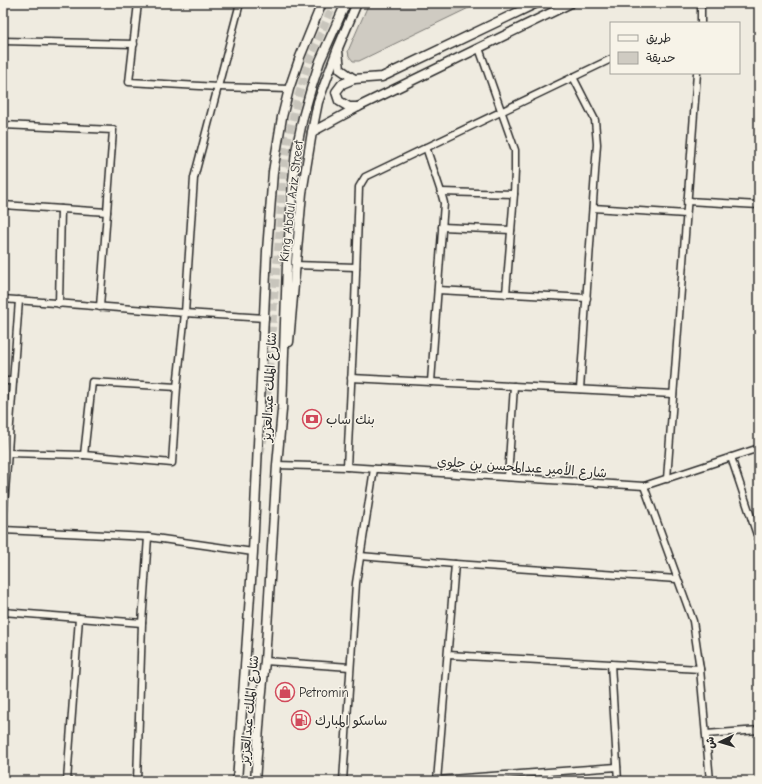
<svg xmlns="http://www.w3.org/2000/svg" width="762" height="784" font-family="'Comic Neue','Playpen Sans Arabic',sans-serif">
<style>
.green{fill:#cfcbc2;stroke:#7d7b76}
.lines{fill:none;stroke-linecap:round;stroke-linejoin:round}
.tertiary-tunnel{stroke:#c8c5bc;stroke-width:8;stroke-dasharray:8 4;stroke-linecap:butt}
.minor-casing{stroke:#2b2b2b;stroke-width:9}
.tertiary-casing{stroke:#2b2b2b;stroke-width:11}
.minor{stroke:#f7f3e8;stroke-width:6}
.tertiary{stroke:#f7f3e8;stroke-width:8}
.labels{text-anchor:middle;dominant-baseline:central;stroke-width:3;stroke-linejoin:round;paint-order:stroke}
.street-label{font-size:13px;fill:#2b2b2b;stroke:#f7f3e8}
.poi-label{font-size:13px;fill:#2b2b2b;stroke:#f7f3e8;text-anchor:start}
</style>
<rect width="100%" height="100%" fill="#efebe0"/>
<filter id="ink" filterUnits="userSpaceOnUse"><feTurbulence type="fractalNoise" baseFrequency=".025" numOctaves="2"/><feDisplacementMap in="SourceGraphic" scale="8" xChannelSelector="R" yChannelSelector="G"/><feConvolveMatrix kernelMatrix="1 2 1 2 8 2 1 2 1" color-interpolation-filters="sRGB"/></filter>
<g filter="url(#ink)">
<polygon class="green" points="369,3 479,3 359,61 353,61 349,56 348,51"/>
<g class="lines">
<polyline class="tertiary-tunnel" points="260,454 264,436 279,235 283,173 288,139 297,100 309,61 334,3"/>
<g class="minor-casing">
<g id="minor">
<polyline points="138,3 129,82 218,87 289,89"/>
<polyline points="701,23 701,3"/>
<polyline points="3,41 134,44"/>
<polyline points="479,48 515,150 515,170 514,194 506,294"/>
<polyline points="573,77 595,120 597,144 580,389"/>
<polyline points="3,125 113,130 100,307"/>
<polyline points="426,147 441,192 444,203 431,382"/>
<polyline points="441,192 514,194"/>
<polyline points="687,201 759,205"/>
<polyline points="3,205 107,212"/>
<polyline points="593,208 686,214"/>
<polyline points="442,227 511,230"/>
<polyline points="295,265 356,267"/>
<polyline points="438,290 587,298"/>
<polyline points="3,299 185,313 265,318"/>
<polyline points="59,304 61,209"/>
<polyline points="351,378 673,394"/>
<polyline points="3,381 13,381"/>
<polyline points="8,453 84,455 172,463 177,387 185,313 194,178 240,3"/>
<polyline points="84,455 92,382 177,387"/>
<polyline points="731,457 759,541"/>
<polyline points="277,465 347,467 644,486 759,448"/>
<polyline points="347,467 355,303 359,187 365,177 611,59"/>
<polyline points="508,477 514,386"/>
<polyline points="667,479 697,73"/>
<polyline points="644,486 693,621 700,669 710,781"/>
<polyline points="3,520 19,300"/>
<polyline points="3,530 148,537 253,552"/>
<polyline points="360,556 455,564 677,579"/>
<polyline points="3,612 142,623"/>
<polyline points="448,655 611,664"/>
<polyline points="265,661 350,667"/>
<polyline points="706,734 759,730"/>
<polyline points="437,780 617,767"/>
<polyline points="67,781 79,618"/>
<polyline points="137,781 142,623 148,537"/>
<polyline points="343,781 356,583 374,469"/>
<polyline points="437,781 455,564"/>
<polyline points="618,781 611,664 700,669"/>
</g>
</g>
<g class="tertiary-casing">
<g id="tertiary">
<polyline points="338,51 340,69 354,79 382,77 537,3"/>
<polyline points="354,79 342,84 336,92 339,101 349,107 358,107"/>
<polyline points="312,132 358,107 571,3"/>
<polyline points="289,342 302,193 312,132 318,102 338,48 357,3"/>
<polyline points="237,781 253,552 267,251 273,172 282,117 289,89 300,57 322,3"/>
<polyline points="255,781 261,701 265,661 277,465 282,410 287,265 293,181 296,151 303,117 311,89 320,61 346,3"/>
</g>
</g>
<use href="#minor" class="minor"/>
<use href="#tertiary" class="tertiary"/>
</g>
</g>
<defs>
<g id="bank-ring" transform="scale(1)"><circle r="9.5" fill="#f7f3e8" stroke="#d1495b" stroke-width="1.5"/><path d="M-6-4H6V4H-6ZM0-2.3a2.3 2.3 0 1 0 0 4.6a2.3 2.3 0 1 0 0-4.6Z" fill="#d1495b"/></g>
<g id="shop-ring" transform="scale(1)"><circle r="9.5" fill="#f7f3e8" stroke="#d1495b" stroke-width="1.5"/><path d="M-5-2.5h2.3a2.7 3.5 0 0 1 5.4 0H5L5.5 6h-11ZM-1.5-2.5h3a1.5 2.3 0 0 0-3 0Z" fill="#d1495b"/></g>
<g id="fuel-ring" transform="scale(1)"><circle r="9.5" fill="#f7f3e8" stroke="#d1495b" stroke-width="1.5"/><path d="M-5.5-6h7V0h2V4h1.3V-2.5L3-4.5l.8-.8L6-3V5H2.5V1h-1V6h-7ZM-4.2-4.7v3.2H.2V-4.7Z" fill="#d1495b"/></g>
</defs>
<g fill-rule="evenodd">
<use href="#bank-ring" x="312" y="419"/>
<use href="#shop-ring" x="285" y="692"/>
<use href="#fuel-ring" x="301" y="720"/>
</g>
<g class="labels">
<g class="street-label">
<text transform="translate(291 201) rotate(-83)">King Abdul Aziz Street</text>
<text transform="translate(269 387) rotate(-87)">شارع الملك عبدالعزيز</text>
<text transform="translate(522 467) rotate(4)">شارع الأمير عبدالمحسن بن جلوي</text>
<text transform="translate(249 710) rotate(-85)">شارع الملك عبدالعزيز</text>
</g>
<g class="poi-label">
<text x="326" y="419">بنك ساب</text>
<text x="299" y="692">Petromin</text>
<text x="315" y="720">ساسكو المبارك</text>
</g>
</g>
<rect width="762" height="784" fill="none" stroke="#f7f3e8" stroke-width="16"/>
<rect x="8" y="8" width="746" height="768" fill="none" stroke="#2b2b2b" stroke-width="1.5" filter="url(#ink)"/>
<rect x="610" y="22" width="130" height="52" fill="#f7f3e8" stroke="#a5a39c"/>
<rect x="618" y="35" width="20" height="6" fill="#f7f3e8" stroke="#a5a39c"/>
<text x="646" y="42" font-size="12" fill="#2b2b2b">طريق</text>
<rect x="618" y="52" width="20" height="12" fill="#cfcbc2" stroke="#a5a39c"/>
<text x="646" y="62" font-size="12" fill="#2b2b2b">حديقة</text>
<g transform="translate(720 742) rotate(265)" stroke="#f7f3e8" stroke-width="3" paint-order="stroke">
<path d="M0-3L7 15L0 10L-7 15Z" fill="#2b2b2b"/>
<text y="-6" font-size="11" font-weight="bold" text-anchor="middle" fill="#2b2b2b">ش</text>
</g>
</svg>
